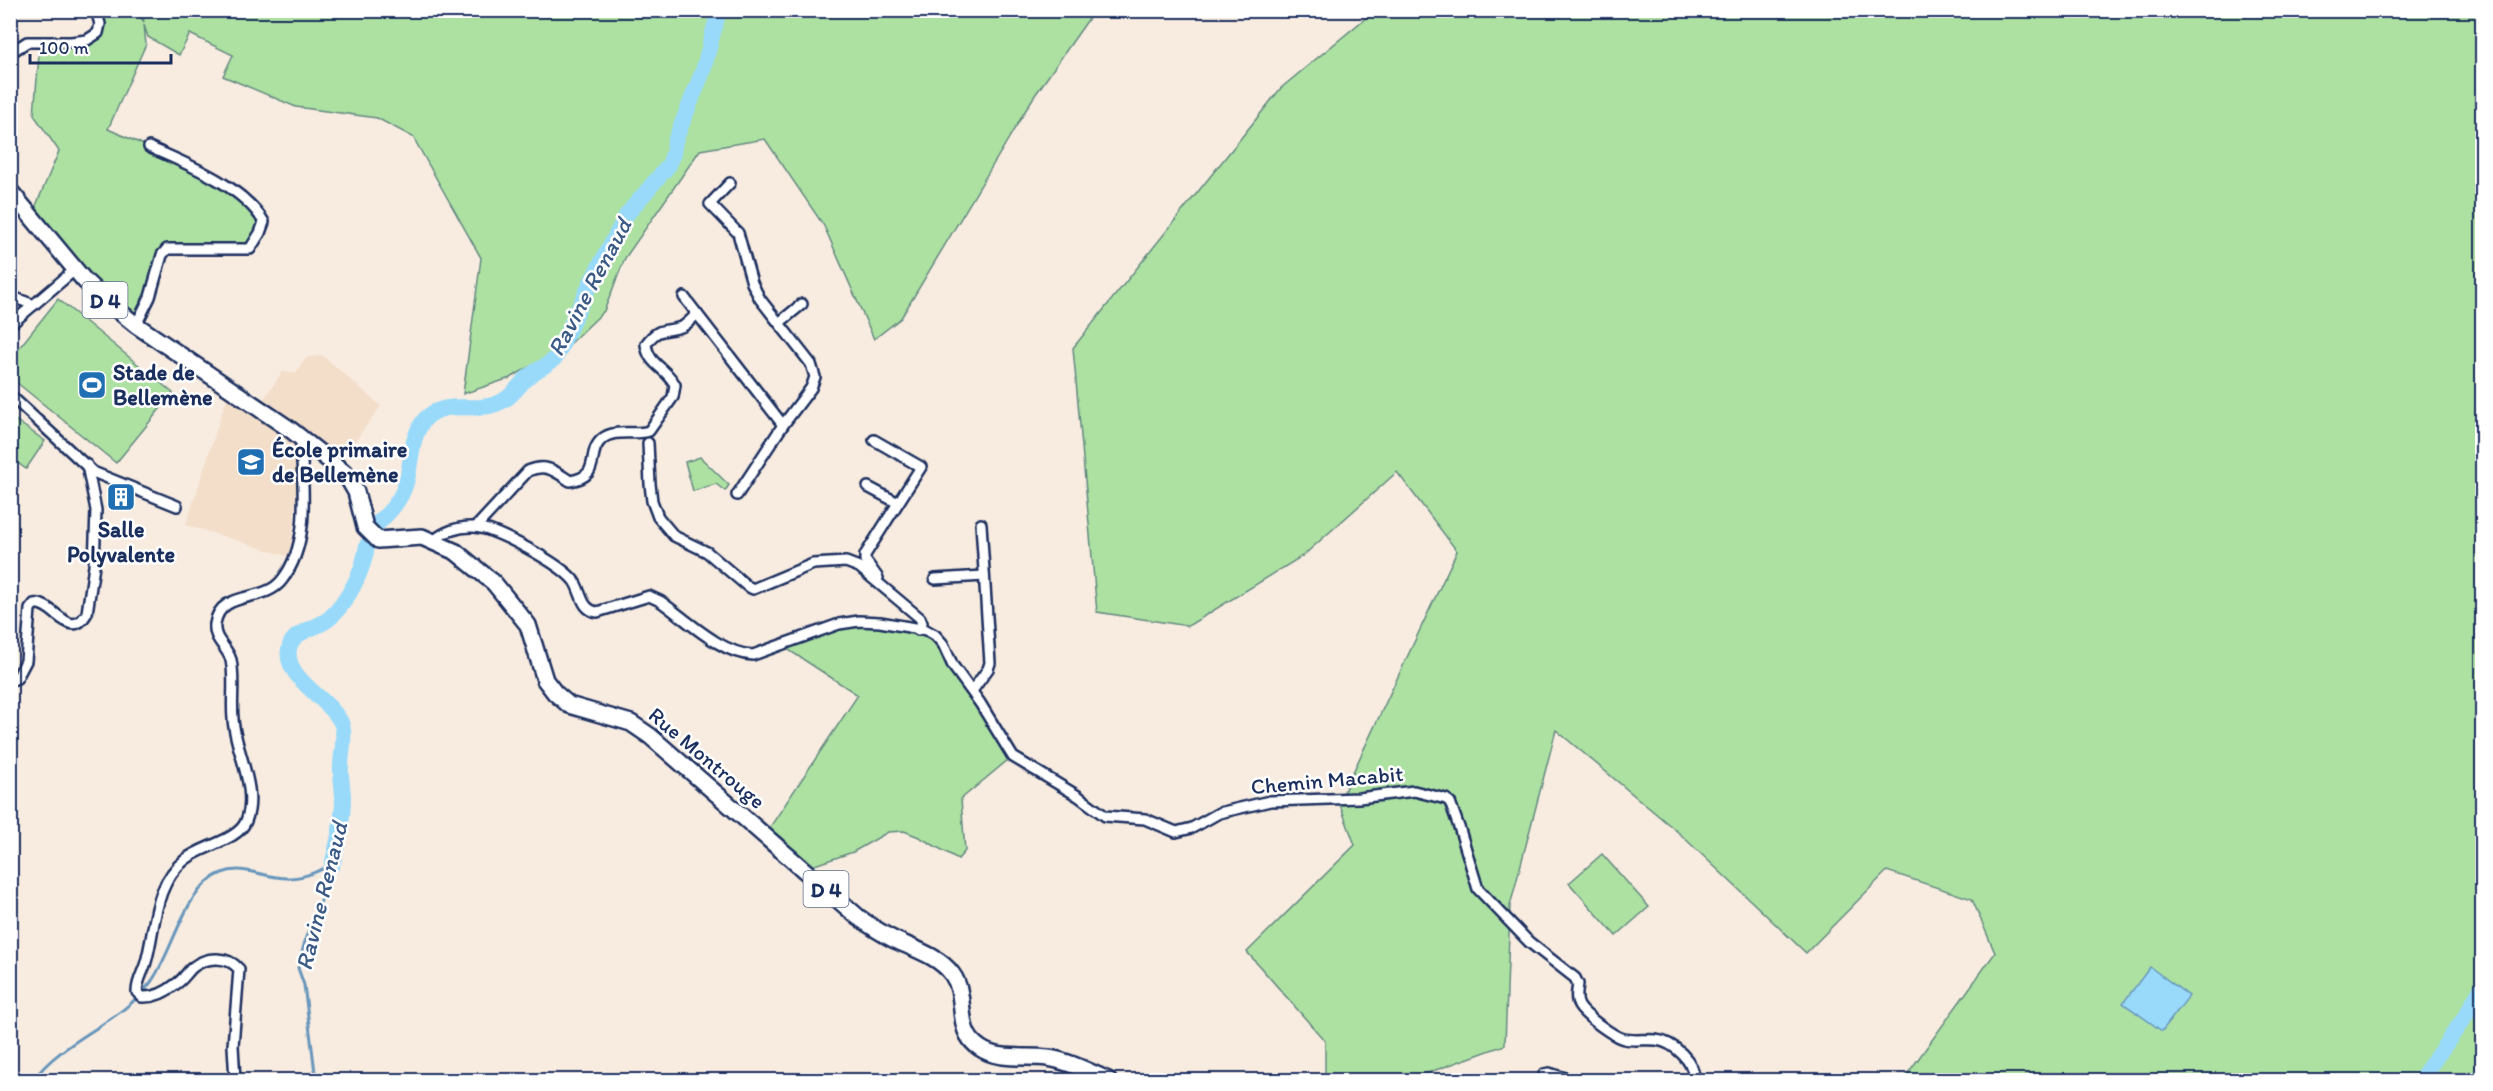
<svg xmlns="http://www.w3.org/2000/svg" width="2493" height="1091" font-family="Itim,sans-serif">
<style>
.built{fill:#f3deca}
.green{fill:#ade1a2;stroke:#648880;stroke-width:1.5}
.water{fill:#99dafa;stroke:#6796bc;stroke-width:1.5}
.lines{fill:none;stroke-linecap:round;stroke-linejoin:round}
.stream{stroke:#6796bc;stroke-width:3}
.river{stroke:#99dafa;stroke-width:16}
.minor-casing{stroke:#1b2f5e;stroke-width:14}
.primary-casing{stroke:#1b2f5e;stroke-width:20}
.minor{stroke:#fff;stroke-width:9}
.primary{stroke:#fff;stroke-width:15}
.labels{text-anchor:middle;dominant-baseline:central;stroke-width:5;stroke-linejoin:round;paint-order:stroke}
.shield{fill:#fff;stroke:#5f6d8e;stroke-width:1.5}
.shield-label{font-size:21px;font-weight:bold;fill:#1b2f5e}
.poi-label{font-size:22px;font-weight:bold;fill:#1b2f5e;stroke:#fff;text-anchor:start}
.street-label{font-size:22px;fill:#1b2f5e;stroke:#fff}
.water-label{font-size:24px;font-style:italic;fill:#3a5a85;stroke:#fff}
</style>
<rect width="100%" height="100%" fill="#f8ece0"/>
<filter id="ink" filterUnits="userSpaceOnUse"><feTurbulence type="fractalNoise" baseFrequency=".0167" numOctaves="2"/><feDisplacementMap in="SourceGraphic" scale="12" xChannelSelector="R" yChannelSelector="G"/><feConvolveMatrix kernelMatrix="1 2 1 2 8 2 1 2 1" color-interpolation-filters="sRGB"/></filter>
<g filter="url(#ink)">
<g class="built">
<polygon points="322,355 381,406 341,460 262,402 282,372 296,372 306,358"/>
<polygon points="227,397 295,441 298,483 290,557 186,525"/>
</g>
<g class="green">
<polygon points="106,11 136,11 144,22 142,11 1094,11 1033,98 901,318 874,339 824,226 765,139 700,150 625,258 604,311 570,344 510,378 463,394 481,258 413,137 377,118 296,107 223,76 233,55 190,34 179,55 148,37 144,25 146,44 108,129 176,159 232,189 264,222 250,249 167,249 136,325 32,215 59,151 34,115 40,42 71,42 78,48 98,33 98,13"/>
<polygon points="1365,11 2482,11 2482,1080 1903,1080 1995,953 1972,899 1887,871 1806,953 1679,833 1556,730 1510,906 1505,1045 1408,1080 1325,1080 1325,1041 1247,952 1355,845 1339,802 1457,551 1397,472 1304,555 1188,626 1097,612 1073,348 1281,88 1368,16"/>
<polygon points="58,299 173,393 116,463 11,378 11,358"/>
<polygon points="11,417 45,441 26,469 11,458"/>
<polygon points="700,457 729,485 725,491 716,484 693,491 685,462"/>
<polygon points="859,621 935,635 1009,759 961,799 965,851 958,859 919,837 904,831 888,832 853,852 803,869 764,836 858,695 784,647"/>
<polygon points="1602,854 1649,907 1616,936 1569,883"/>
</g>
<polygon class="water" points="2150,967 2189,996 2162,1031 2123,1003"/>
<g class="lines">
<g class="stream">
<path d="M 33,1080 C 64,1038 120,1024 151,982 C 174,951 184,887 222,873 C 245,864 265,879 289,878 C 304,878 318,871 332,865"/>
<polyline points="316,1080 304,985 298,968 306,937 322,898 332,865"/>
</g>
<g class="river">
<path d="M 377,524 C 390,512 401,500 406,483 C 412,463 410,435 426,418 C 446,399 473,413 496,404 C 511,399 516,388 527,378 C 536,369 548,366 556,357 L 592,280 L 627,214 L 669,165 L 673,154 L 675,141 L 703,71 L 719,10"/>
<path d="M 332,865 C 338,843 343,821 343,798 C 343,787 340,777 341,766 C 341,753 346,738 342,725 C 333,700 283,679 289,649 C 292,630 319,629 331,617 C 349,599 364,570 367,545"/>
<polyline points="2420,1080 2463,1020 2482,987"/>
</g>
<g class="minor-casing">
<g id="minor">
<polyline points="10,53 27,42 71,42 87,40 98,33 100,24 96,10"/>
<polyline points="730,183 710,204 738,233 752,283 760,299 811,364 815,377 811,388 783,425 737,495"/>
<polyline points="10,296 34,305"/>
<polyline points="684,297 783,425"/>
<polyline points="779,323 802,304"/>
<polyline points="10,325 71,273 74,267"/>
<path d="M 136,325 L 150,297 L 162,255 L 167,249 L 250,249 L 260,233 L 264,222 C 242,185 187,164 149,147"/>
<polyline points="10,395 93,472 177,506"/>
<polyline points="874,440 921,467 865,555 865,560 878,578"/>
<polyline points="648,443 650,484 652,501 658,517 674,536 707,552 747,586 753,589 813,564 846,562 859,567 920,618 922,623 918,630"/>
<polyline points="868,487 898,503"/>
<path d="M 476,527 L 528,471 C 546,463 555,471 570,481 C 603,476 585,454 602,439 C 615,428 635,436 649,431 L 673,397 L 675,385 C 667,368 648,365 646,344 C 659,326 664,333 681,327 C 687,325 692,318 697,314"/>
<path d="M 432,542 C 443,532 459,526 474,527 C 495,528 561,564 574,581 C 582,592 581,610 597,612 L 649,596 L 660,601 C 686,619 721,654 753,655 L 839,624 L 859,621 L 880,622 L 926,630 L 935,635 L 943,644 L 953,666 L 980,703 L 1013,757 L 1078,796 L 1105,816 L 1145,819 L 1176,832 L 1192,828 L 1219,813 L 1270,801 L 1359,798 L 1414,791 L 1446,799 L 1450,802 L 1460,830 L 1478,889 L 1529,942 L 1575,978 L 1578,984 C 1577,991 1575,999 1579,1006 C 1584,1015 1614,1037 1624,1039 C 1634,1041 1646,1039 1656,1040 C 1674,1042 1695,1062 1694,1080"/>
<polyline points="935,579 984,576"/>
<path d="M 10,681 L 17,678 L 26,661 L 30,609 L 34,604 C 54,601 70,643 87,613 L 94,566 L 96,510 L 87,465"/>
<polyline points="972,691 988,669 990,663 981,524"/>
<path d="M 235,1080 L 233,1046 L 239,969 C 228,956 207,956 193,967 C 187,972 183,980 176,984 C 166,992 155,998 142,997 L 137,992 C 137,980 143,973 146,962 C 156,927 153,884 186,859 C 202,846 239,840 246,821 C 259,789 235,751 233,719 C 231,699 235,680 231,660 C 227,646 213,640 215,624 C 220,589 264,604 282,580 C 312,542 302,484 301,439"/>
<polyline points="1545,1080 1544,1074 1549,1073 1572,1080"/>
</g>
</g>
<g class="primary-casing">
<path id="primary" d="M 10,191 L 84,280 L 104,299 L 136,325 L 291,430 L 345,473 L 356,492 L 365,527 L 378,540 L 422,537 L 456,552 L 494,583 L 528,625 L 545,680 L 555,693 L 569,705 L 631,723 L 650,736 L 858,917 C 869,925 881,933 893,939 C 912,948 939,956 952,974 C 969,997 953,1031 980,1048 C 998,1061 1027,1055 1048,1058 C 1069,1061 1089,1072 1108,1080"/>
</g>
<use href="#minor" class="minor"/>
<use href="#primary" class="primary"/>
</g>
</g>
<defs>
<g id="stadium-square" transform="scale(1.5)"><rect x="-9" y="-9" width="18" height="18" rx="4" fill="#1f6fb2" stroke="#fff"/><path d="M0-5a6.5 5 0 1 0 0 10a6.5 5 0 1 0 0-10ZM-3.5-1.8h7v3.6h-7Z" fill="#fff"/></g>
<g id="school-square" transform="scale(1.5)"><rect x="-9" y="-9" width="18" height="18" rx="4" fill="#1f6fb2" stroke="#fff"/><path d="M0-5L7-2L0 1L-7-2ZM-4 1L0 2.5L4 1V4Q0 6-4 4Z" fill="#fff"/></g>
<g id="building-square" transform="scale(1.5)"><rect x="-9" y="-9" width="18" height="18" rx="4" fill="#1f6fb2" stroke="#fff"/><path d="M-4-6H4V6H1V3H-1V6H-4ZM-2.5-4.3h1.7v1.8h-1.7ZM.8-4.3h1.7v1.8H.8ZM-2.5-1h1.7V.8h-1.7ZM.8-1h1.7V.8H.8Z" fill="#fff"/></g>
</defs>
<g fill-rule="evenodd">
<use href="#stadium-square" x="92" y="385"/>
<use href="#school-square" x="251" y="462"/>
<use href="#building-square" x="121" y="497"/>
</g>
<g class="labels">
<g class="shield">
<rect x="82.5" y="282" width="45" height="36" rx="4.5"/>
<rect x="803.5" y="871" width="45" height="36" rx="4.5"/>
</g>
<g class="shield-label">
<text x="105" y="300">D 4</text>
<text x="826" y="889">D 4</text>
</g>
<g class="poi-label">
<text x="113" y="372">Stade de<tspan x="113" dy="25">Bellemène</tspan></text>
<text x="272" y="449">École primaire<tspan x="272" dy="25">de Bellemène</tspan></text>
<text x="121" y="529" text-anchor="middle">Salle<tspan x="121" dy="25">Polyvalente</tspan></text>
</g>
<g class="street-label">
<text transform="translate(707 758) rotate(40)">Rue Montrouge</text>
<text transform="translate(1327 780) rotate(-5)">Chemin Macabit</text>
</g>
<g class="water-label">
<text transform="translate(589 287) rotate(-62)">Ravine Renaud</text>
<text transform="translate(321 896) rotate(-76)">Ravine Renaud</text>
</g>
</g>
<rect width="2493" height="1091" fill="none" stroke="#fff" stroke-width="36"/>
<rect x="18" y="18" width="2457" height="1055" fill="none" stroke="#1b2f5e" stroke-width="2" filter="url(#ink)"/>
<path d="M30 54v9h141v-9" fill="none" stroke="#1b2f5e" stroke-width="3"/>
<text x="39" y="54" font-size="18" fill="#1b2f5e" stroke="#ffffff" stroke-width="4.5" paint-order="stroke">100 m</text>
</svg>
